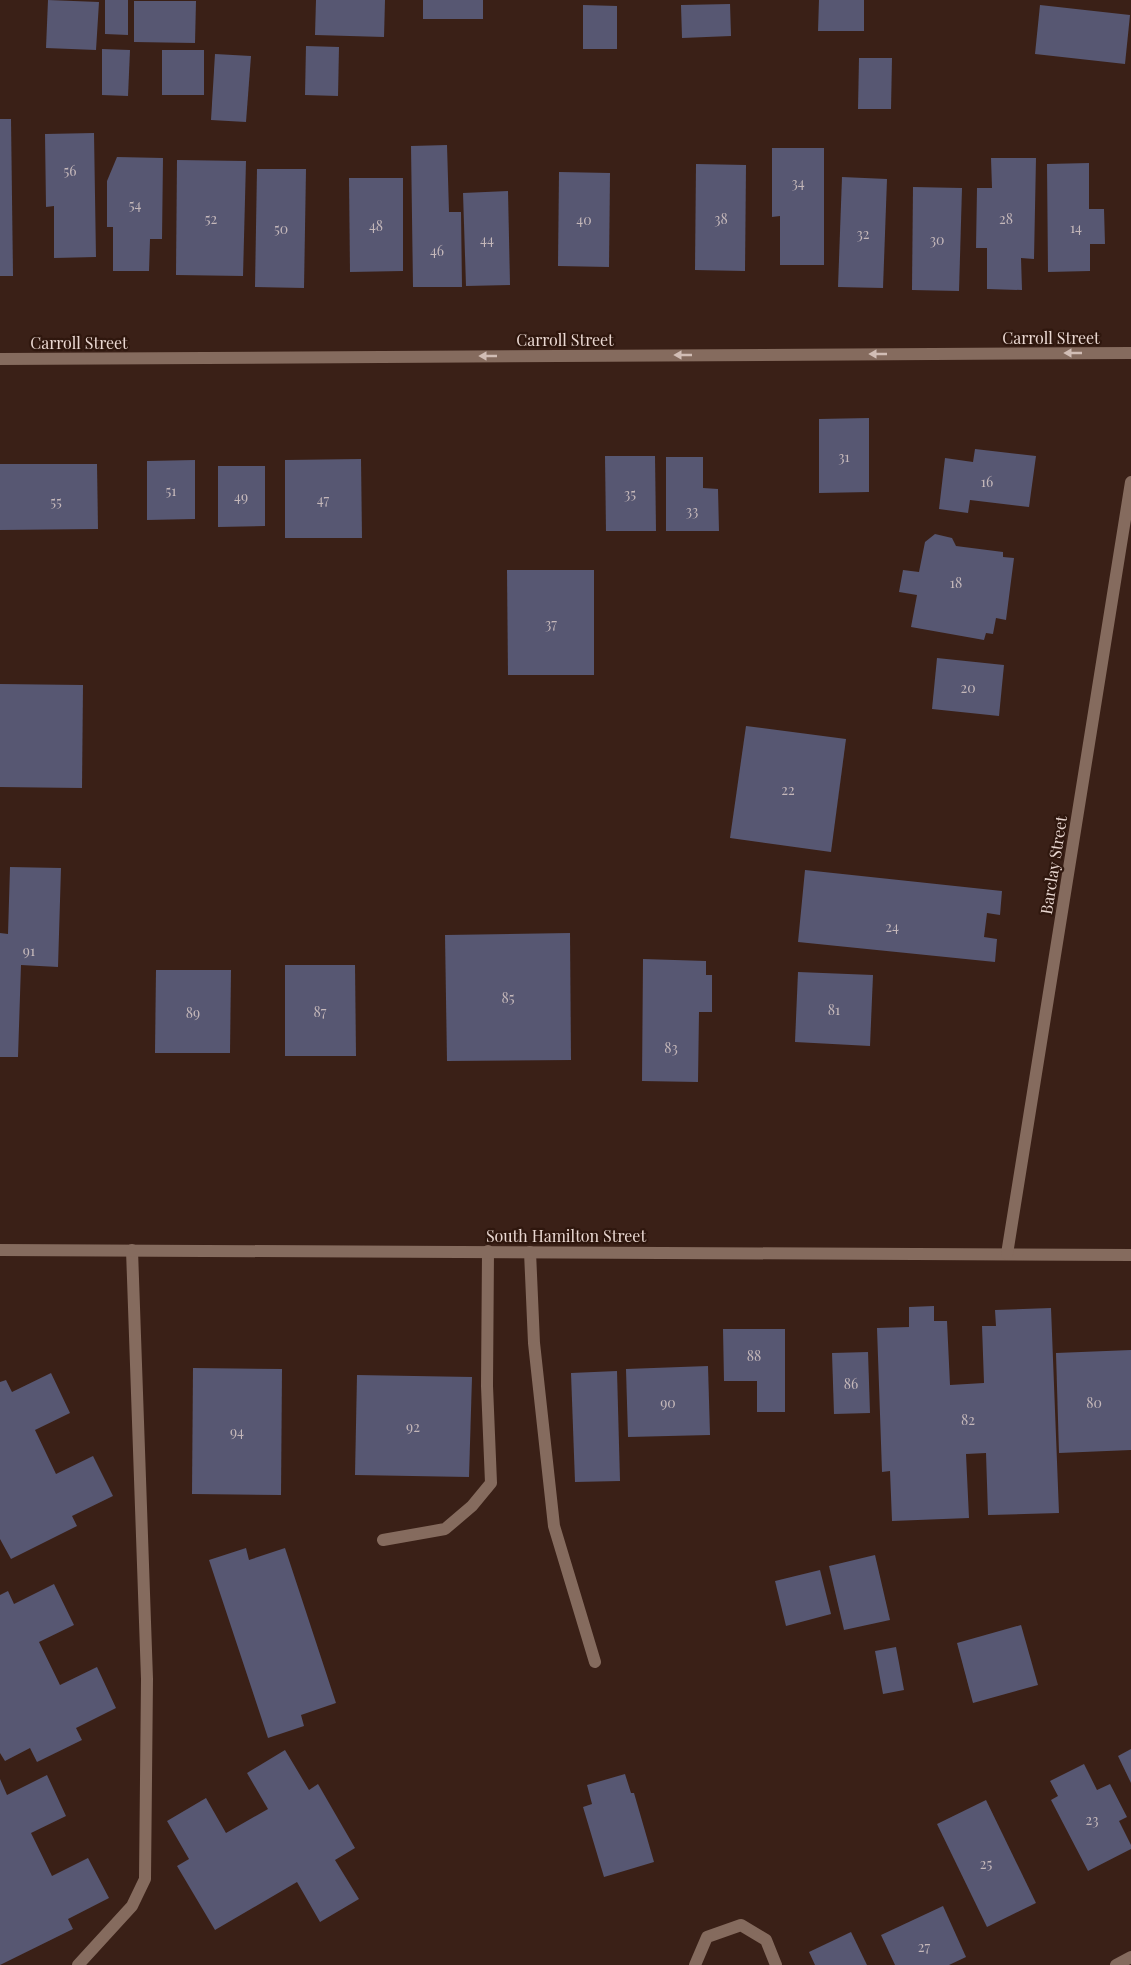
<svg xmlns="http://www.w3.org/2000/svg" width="1131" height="1965" font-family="'Playfair Display',serif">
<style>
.building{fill:#575772}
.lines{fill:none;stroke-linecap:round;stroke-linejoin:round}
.service{stroke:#856b5e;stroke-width:12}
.minor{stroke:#856b5e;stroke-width:12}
.tertiary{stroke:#856b5e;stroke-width:12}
.oneway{fill:#d1bdb5}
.labels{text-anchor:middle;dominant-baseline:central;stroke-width:4.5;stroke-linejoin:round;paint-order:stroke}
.number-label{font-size:14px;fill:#c5b8ba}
.street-label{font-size:16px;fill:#ead8d2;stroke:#2f170e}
</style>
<rect width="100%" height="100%" fill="#3a2017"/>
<g class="building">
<polygon points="48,0 99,2 96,50 46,48"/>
<polygon points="105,0 128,0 128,35 105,34"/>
<polygon points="316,0 385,0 384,37 315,35"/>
<rect x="423" y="0" width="60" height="19"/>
<polygon points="819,0 864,0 864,31 818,31"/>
<polygon points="134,1 196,1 195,43 134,42"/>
<polygon points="730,4 731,36 682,38 681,5"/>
<polygon points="583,5 617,6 617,49 583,49"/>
<polygon points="1040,5 1130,15 1125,64 1035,54"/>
<polygon points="306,46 339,47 338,96 305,95"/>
<polygon points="102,49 130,50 128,96 102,95"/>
<rect x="162" y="50" width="42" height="45"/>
<polygon points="215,54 251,56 246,122 211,120"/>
<polygon points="859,58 892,58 891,109 858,109"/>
<polygon points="0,119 11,119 13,276 0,276"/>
<polygon points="94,133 96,257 54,258 54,206 46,207 45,134"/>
<polygon points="447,145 449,212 461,212 462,287 413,287 411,146"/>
<polygon points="772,148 824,148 824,265 780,265 780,216 772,217"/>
<polygon points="117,157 163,158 162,239 150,239 149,271 113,271 113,227 107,227 107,181"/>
<polygon points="991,158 1036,158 1034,259 1021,258 1022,290 987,289 987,248 976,248 977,188 992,188"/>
<polygon points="177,160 246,161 243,276 176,275"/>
<polygon points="1089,163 1089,209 1104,209 1105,244 1090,244 1090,271 1048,272 1047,164"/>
<polygon points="696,164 746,165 745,271 695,270"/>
<polygon points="257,169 306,169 304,288 255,287"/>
<polygon points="559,172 610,173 609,267 558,266"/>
<polygon points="842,177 887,179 883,288 838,287"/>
<polygon points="349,178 403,178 403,271 350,272"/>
<polygon points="913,187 962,188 959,291 912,290"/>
<polygon points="508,191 510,285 466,286 463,193"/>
<polygon points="869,418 869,492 819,493 819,419"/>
<polygon points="975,449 1036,456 1029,507 970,500 968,513 939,509 945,458 973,462"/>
<polygon points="605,456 655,456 656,531 606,531"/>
<polygon points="666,457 703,457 703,488 718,489 719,531 666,531"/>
<polygon points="361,459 362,538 285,538 285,460"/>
<polygon points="195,460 195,519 147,520 147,461"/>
<polygon points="0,464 97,464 98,529 0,530"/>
<polygon points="218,466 265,466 265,526 218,527"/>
<polygon points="935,534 952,538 956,546 1003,552 1003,557 1014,558 1006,620 996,618 993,634 986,633 984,640 911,627 917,595 899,592 903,570 919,572 925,542"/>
<polygon points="507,570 594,570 594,675 508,675"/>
<polygon points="937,658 1004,665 999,716 932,709"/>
<polygon points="0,684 83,685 82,788 0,787"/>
<polygon points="746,726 846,739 831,852 730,838"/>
<polygon points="10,867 61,868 58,967 21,965 18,1057 0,1057 0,933 8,934"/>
<polygon points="805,870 1002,891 1000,915 987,913 984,937 997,939 995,962 798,942"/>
<polygon points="570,933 571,1060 447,1061 445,935"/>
<polygon points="643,959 706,961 706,975 712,975 712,1012 699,1012 698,1082 642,1081"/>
<polygon points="285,965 355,965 356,1056 285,1056"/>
<polygon points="156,970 231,970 230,1053 155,1053"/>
<polygon points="798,972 873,975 870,1046 795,1042"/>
<polygon points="934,1306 934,1321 947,1321 950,1385 984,1383 982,1326 996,1326 995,1310 1051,1308 1059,1513 988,1515 986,1453 966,1454 969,1518 892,1521 890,1471 882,1472 877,1328 909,1327 909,1307"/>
<polygon points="723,1329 785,1329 785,1412 757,1412 757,1381 724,1381"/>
<polygon points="1131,1350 1131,1450 1059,1453 1056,1353"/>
<polygon points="868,1352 870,1413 834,1414 832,1353"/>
<polygon points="708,1366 710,1435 628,1437 626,1369"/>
<polygon points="193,1368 282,1369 281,1495 192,1494"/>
<polygon points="617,1371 620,1481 575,1482 571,1373"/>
<polygon points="51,1373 70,1413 35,1430 56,1474 93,1456 113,1496 72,1516 77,1526 11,1559 0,1539 0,1382 6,1380 12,1392"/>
<polygon points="357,1375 472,1377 469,1477 355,1475"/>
<polygon points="246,1548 249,1560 285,1548 336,1703 301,1715 304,1726 268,1738 209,1560"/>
<polygon points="875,1555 890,1620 844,1630 829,1566"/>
<polygon points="820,1570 831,1614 786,1626 775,1581"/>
<polygon points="54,1584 74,1625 39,1642 60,1685 97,1667 116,1708 76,1728 82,1740 37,1762 30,1748 5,1761 0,1753 0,1595 8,1591 14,1604"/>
<polygon points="1021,1625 1038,1685 973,1703 957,1643"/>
<polygon points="896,1647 904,1690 883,1694 875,1651"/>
<polygon points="1131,1749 1131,1783 1118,1756"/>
<polygon points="285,1750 309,1790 318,1784 355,1848 335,1860 359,1899 320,1922 297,1882 215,1930 177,1866 189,1859 167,1821 206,1798 226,1833 268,1809 247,1773"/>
<polygon points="1084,1764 1097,1790 1110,1784 1127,1817 1119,1821 1131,1845 1131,1849 1088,1871 1051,1800 1058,1796 1050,1781"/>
<polygon points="625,1774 631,1793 634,1793 654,1862 604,1877 583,1807 592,1804 587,1785"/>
<polygon points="47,1775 66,1816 31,1833 52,1876 88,1858 109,1898 68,1919 73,1929 0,1965 0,1779 7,1795"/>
<polygon points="986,1800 1036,1903 987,1927 937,1824"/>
<polygon points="943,1906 966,1957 949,1965 895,1965 881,1935"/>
<polygon points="851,1932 867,1965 815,1965 809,1952"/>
</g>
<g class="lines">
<g class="service">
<polyline points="530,1252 534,1343 554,1526 595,1662"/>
<polyline points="383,1540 445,1529 472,1506 491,1483 487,1386 488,1251"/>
<polyline points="78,1965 132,1906 145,1879 147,1679 132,1250"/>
<polyline points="695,1965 707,1937 741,1925 766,1940 776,1965"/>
</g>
<g class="minor">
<polyline points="0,359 1131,353"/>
<polyline points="0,1250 1131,1255"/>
<polyline points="1007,1254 1131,482"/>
</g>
<polyline class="tertiary" points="1116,1965 1131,1957"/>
</g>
<defs><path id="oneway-solid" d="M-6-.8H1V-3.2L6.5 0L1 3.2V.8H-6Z" transform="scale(1.5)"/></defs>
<g class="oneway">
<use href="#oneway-solid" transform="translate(1073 353) rotate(180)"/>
<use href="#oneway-solid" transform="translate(878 354) rotate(180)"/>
<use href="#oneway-solid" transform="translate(683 355) rotate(180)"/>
<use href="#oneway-solid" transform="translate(488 356) rotate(180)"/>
</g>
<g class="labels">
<g class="number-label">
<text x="70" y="170">56</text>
<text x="798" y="182">34</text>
<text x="135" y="204">54</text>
<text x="211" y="218">52</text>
<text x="721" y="218">38</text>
<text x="1006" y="218">28</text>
<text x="584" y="219">40</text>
<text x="376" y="225">48</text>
<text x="1076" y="227">14</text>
<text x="281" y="228">50</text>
<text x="863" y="233">32</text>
<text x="487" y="239">44</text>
<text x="937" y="239">30</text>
<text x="437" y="250">46</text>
<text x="844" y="456">31</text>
<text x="987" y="481">16</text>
<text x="171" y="490">51</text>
<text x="630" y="493">35</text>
<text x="241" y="496">49</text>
<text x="323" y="499">47</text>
<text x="56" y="501">55</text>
<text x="692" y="510">33</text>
<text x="956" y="582">18</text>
<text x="551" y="623">37</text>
<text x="968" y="687">20</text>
<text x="788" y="789">22</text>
<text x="892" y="926">24</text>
<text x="29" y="950">91</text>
<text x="508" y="997">85</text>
<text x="834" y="1009">81</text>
<text x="320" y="1011">87</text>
<text x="193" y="1012">89</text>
<text x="671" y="1047">83</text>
<text x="754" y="1355">88</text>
<text x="851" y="1383">86</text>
<text x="668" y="1402">90</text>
<text x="1094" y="1402">80</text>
<text x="968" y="1419">82</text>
<text x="413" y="1426">92</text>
<text x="237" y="1431">94</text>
<text x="1092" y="1819">23</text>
<text x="986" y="1863">25</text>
<text x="924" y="1946">27</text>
</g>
<g class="street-label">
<text x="1051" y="337">Carroll Street</text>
<text x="565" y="339">Carroll Street</text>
<text x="79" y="342">Carroll Street</text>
<text transform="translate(1053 865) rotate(-81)">Barclay Street</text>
<text x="566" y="1235">South Hamilton Street</text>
</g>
</g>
</svg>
